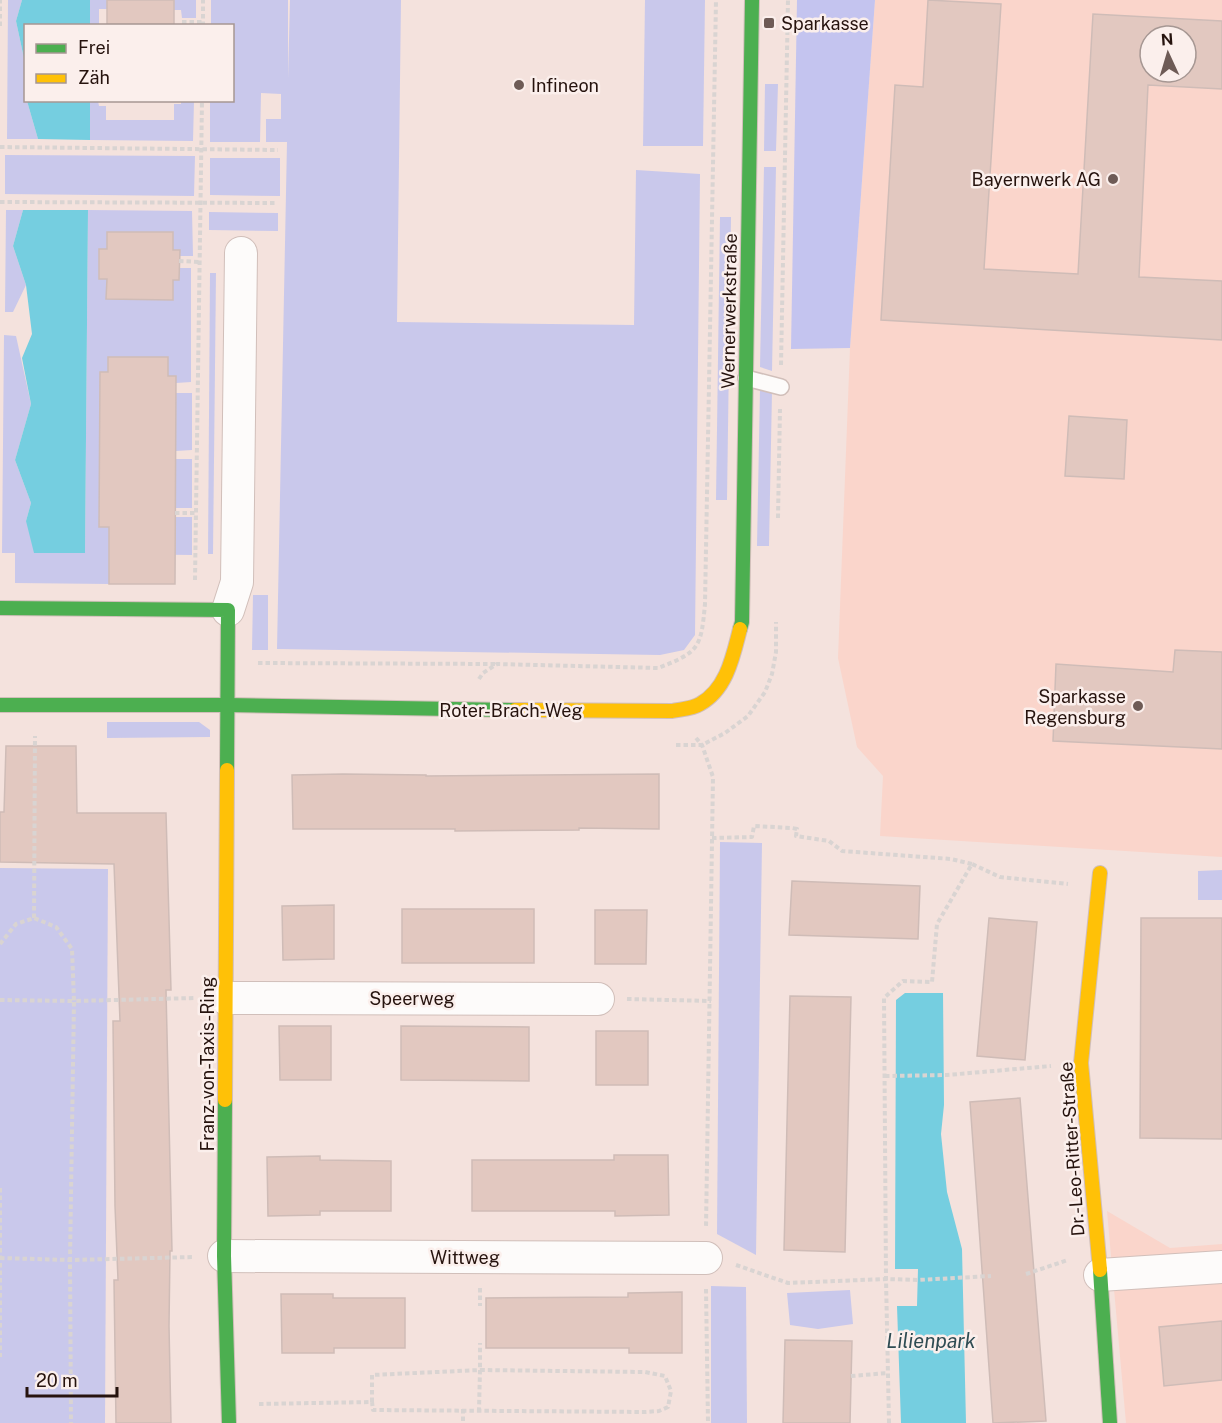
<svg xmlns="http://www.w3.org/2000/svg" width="1222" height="1423" font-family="'Public Sans',sans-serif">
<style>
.built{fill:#fad5cb;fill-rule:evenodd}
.green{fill:#c9c8eb}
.forest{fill:#c4c4ef}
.water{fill:#75cee0}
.building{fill:#e2c8c0;stroke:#cfbcb7;stroke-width:1.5;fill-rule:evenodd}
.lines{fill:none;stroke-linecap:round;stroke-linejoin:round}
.lane-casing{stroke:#d1bfba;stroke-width:18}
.street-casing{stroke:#d1bfba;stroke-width:34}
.fast-casing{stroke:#d1bfba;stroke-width:16}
.slow-casing{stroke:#d1bfba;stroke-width:16}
.path{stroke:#d9d4d2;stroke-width:4;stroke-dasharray:4.5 3;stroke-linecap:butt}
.lane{stroke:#fdfbfa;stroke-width:15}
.street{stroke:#fdfbfa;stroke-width:32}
.fast{stroke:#4caf50;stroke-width:14}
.slow{stroke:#ffc107;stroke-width:14}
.poi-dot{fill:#6e5b56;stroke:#fbefec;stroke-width:2}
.labels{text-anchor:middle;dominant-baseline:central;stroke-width:5;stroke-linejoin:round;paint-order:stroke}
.poi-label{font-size:18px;fill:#26130e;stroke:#fbefec;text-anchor:start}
.street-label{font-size:18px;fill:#26130e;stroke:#fbefec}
.water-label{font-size:20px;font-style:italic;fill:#2f4c53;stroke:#fbefec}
</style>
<rect width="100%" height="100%" fill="#f4e2dd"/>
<g class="built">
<path d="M 875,0 L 1222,0 L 1222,857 L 880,836 L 883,776 L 857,747 L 838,658 L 850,348 ZM 1150,36 L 1186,36 L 1186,72 L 1150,72 Z"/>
<polygon points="1107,1211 1170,1248 1222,1244 1222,1423 1126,1423"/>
</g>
<g class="green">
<polygon points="8,0 22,0 16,21 25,63 24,88 26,100 27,101 38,139 7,139"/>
<polygon points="90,0 107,0 107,9 99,9 99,25 90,26"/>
<polygon points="174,0 196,0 196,18 182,18 181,10 174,10"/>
<polygon points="211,0 288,0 288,79 290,0 401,0 397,322 634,325 636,170 700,174 695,635 684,650 660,655 277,649 287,142 266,142 266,119 281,119 281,94 261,93 260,142 210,142 210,101 232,100 232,26 211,25"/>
<polygon points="645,0 705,0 703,146 643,146"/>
<polygon points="765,84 778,84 776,151 764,151"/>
<polygon points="90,101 98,101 99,106 106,106 106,120 174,120 174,104 181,104 181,101 194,101 193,141 90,140"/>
<polygon points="5,155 195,156 194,196 5,194"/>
<polygon points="210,158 280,158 280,196 210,195"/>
<polygon points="764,167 776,167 772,371 760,367"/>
<polygon points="6,210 23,210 13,246 26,285 13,312 5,312"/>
<polygon points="88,210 192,211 193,256 179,256 173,250 173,232 107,232 107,249 99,250 99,279 107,279 107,299 172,300 173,280 179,279 179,268 191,268 191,382 176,383 168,376 168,357 108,357 108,372 100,372 99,527 109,527 175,517 192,517 192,555 109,554 109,584 15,583 15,553 2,553 4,335 16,336 31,404 15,460 31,503 26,521 85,553"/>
<polygon points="209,212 278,213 278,231 209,230"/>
<polygon points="720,217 731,217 727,500 716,500"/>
<polygon points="210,273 216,273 213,554 208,554"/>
<polygon points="760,389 772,392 769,546 757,546"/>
<polygon points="176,393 192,393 192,450 176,451"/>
<polygon points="176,459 192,459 192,508 175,508"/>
<polygon points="253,595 268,595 268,650 252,650"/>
<polygon points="107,722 199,722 210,730 210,737 107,738"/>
<polygon points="720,842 762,843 756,1255 717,1234"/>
<polygon points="0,868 108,869 105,1423 0,1423"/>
<polygon points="1222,870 1222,900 1198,900 1198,871"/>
<polygon points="711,1286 746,1287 747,1423 711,1423"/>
<polygon points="850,1290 853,1324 818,1329 790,1325 787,1293"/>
</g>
<polygon class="forest" points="797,0 875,0 850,348 791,349"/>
<g class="water">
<polygon points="22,0 90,0 90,25 26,26 25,63 16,21"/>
<polygon points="27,101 90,101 90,140 38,139"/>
<polygon points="23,210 88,210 85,553 34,553 26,521 31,503 15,460 31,404 22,358 32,334 26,285 13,246"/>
<polygon points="905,993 943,993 944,1105 941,1134 947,1192 962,1249 966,1423 901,1423 897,1306 917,1306 918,1269 895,1269 896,1000"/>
</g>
<g class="building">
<rect x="107" y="0" width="67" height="26"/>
<path d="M 928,0 L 1001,4 L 984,269 L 1078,274 L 1093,14 L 1222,21 L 1222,89 L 1148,85 L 1139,277 L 1222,281 L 1222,340 L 881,320 L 895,85 L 923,87 ZM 1150,36 L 1186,36 L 1186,72 L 1150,72 Z"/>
<polygon points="107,232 173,232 173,250 180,250 179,280 173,280 173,300 106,299 107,279 99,279 99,249 107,249"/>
<polygon points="108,357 168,357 168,376 176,376 175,584 109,584 109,527 99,527 100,372 108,372"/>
<polygon points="1069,416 1127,420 1124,479 1065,476"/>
<polygon points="1175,650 1222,652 1222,749 1053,741 1056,664 1173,672"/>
<polygon points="6,746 76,746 77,813 166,813 171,990 166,990 172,1251 170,1251 169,1326 171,1423 116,1423 114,1280 118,1280 115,1206 113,1021 120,1021 114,864 0,862 0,812 4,812"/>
<polygon points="343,774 426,775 426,776 659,774 659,829 579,828 579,830 455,831 455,829 293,829 292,775"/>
<polygon points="792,881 920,886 918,939 789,935"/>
<polygon points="334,905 334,959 283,960 282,906"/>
<rect x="402" y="909" width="132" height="54"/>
<polygon points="595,910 647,910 646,964 595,964"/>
<polygon points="989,918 1037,922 1025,1060 977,1056"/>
<polygon points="1141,918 1222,918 1222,1139 1140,1138"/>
<polygon points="790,996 851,997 845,1252 784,1250"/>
<polygon points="279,1026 331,1026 331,1080 280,1080"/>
<polygon points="401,1026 529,1027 529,1081 401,1080"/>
<rect x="596" y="1031" width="52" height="54"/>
<polygon points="1020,1098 1046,1421 993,1423 970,1102"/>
<polygon points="614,1155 668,1155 669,1215 615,1216 615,1211 472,1211 472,1160 614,1160"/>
<polygon points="320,1156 320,1160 391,1161 391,1211 320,1211 320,1215 268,1216 267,1157"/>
<polygon points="682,1292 682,1353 629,1353 629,1348 486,1348 486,1298 628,1297 628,1293"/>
<polygon points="281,1294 333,1294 333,1298 405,1298 405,1348 334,1348 334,1353 282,1353"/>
<polygon points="1222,1321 1222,1380 1164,1386 1159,1327"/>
<polygon points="785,1340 852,1341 850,1423 783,1423"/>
</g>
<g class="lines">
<g class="lane-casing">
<polyline id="lane" points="746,378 781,387"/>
</g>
<g class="street-casing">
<g id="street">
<polyline points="228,610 237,582 241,253"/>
<polyline points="225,998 598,999"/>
<polyline points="224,1256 706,1258"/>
<polyline points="1100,1275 1222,1267"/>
</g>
</g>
<g class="fast-casing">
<g id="fast">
<polyline points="0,608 228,610 227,770"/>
<polyline points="740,629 742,622 752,0"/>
<polyline points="0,705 227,705 515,710"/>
<polyline points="225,1100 224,1256 229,1423"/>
<polyline points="1100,1270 1110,1423"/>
</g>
</g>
<g class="slow-casing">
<g id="slow">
<path d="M 515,710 L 672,711 C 681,709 692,709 700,704 C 727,689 733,656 740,629"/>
<polyline points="225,1100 227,770"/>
<polyline points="1100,1270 1081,1063 1100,873"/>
</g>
</g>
<g class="path">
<polyline points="182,22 203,22"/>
<polyline points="0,26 0,0"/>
<polyline points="203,26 203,0"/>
<polyline points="0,147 278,150"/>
<polyline points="0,202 277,203"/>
<polyline points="179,261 201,262"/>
<polyline points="781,365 788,0"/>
<polyline points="175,513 196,513"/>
<polyline points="778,518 780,409"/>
<polyline points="195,580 202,100"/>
<polyline points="258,663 497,664"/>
<path d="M 479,679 L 483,673 L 497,664 L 658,668 C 700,652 701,647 705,604 L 716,0"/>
<polyline points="696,738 702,745 713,777 706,1227"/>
<polyline points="676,745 702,745 725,733 748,716 765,692 772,674 776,652 776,622"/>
<polyline points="712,838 752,837 754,826 792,828 797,829 796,836 829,841 842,851 951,859 972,864"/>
<polyline points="34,918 35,736"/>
<polyline points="0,944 16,924 34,918 56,927 72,949 74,1001 194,998"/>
<polyline points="627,999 711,1001"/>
<polyline points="0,1000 74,1001 70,1260 71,1423"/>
<polyline points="885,1076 947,1075 1051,1066"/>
<polyline points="0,1188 0,1357"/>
<polyline points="0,1258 70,1260 194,1257"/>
<polyline points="736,1265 788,1283 886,1279 918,1280 991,1276"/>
<polyline points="1026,1274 1068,1260"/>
<polyline points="480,1288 480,1306"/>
<polyline points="706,1289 708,1423"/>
<polyline points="851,1376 888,1373"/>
<polyline points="372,1402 372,1375 480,1370 479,1410"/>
<polyline points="259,1404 372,1402 373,1410 645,1412 659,1411 668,1407 671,1391 665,1376 645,1372 480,1370 480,1343"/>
<polyline points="463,1409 463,1423"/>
<polyline points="889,1423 886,1279 884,998 903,981 932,982 937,924 972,864 1000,877 1068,884"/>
</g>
<use href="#lane" class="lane"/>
<use href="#street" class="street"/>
<use href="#fast" class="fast"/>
<use href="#slow" class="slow"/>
</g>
<g class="poi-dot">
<rect x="763" y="17" width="12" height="12" rx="3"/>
<circle cx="519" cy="85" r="6"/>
<circle cx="1113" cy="179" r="6"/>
<circle cx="1138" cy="706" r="6"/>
</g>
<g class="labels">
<g class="poi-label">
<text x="781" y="23">Sparkasse</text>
<text x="531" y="85">Infineon</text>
<text x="1101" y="179" text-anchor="end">Bayernwerk AG</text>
<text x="1126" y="696" text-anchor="end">Sparkasse<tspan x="1126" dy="21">Regensburg</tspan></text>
</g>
<g class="street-label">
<text transform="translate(729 311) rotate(-89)">Wernerwerkstraße</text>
<text x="511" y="710">Roter-Brach-Weg</text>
<text x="412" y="998">Speerweg</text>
<text transform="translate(207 1064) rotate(-90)">Franz-von-Taxis-Ring</text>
<text transform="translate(1072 1149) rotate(-94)">Dr.-Leo-Ritter-Straße</text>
<text x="465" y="1257">Wittweg</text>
</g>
<g class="water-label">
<text x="931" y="1341">Lilienpark</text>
</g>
</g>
<rect x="24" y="24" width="210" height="78" fill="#fbefec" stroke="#a69793" stroke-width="1.5"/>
<rect x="36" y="44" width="30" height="9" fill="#4caf50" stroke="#a69793" stroke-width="1.5"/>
<text x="78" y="54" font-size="18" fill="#26130e">Frei</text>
<rect x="36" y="74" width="30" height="9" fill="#ffc107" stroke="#a69793" stroke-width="1.5"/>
<text x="78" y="84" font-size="18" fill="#26130e">Zäh</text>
<g transform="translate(1168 54) rotate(356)"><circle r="28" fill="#fbefec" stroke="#a69793" stroke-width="1.5"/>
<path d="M0-4.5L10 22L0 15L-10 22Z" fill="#6e5b56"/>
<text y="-9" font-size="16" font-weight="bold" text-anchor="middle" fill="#26130e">N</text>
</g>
<path d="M27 1387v9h90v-9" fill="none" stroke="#26130e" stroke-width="3"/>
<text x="36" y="1387" font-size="18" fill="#26130e" stroke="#fbefec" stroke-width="4.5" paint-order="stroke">20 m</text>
</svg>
